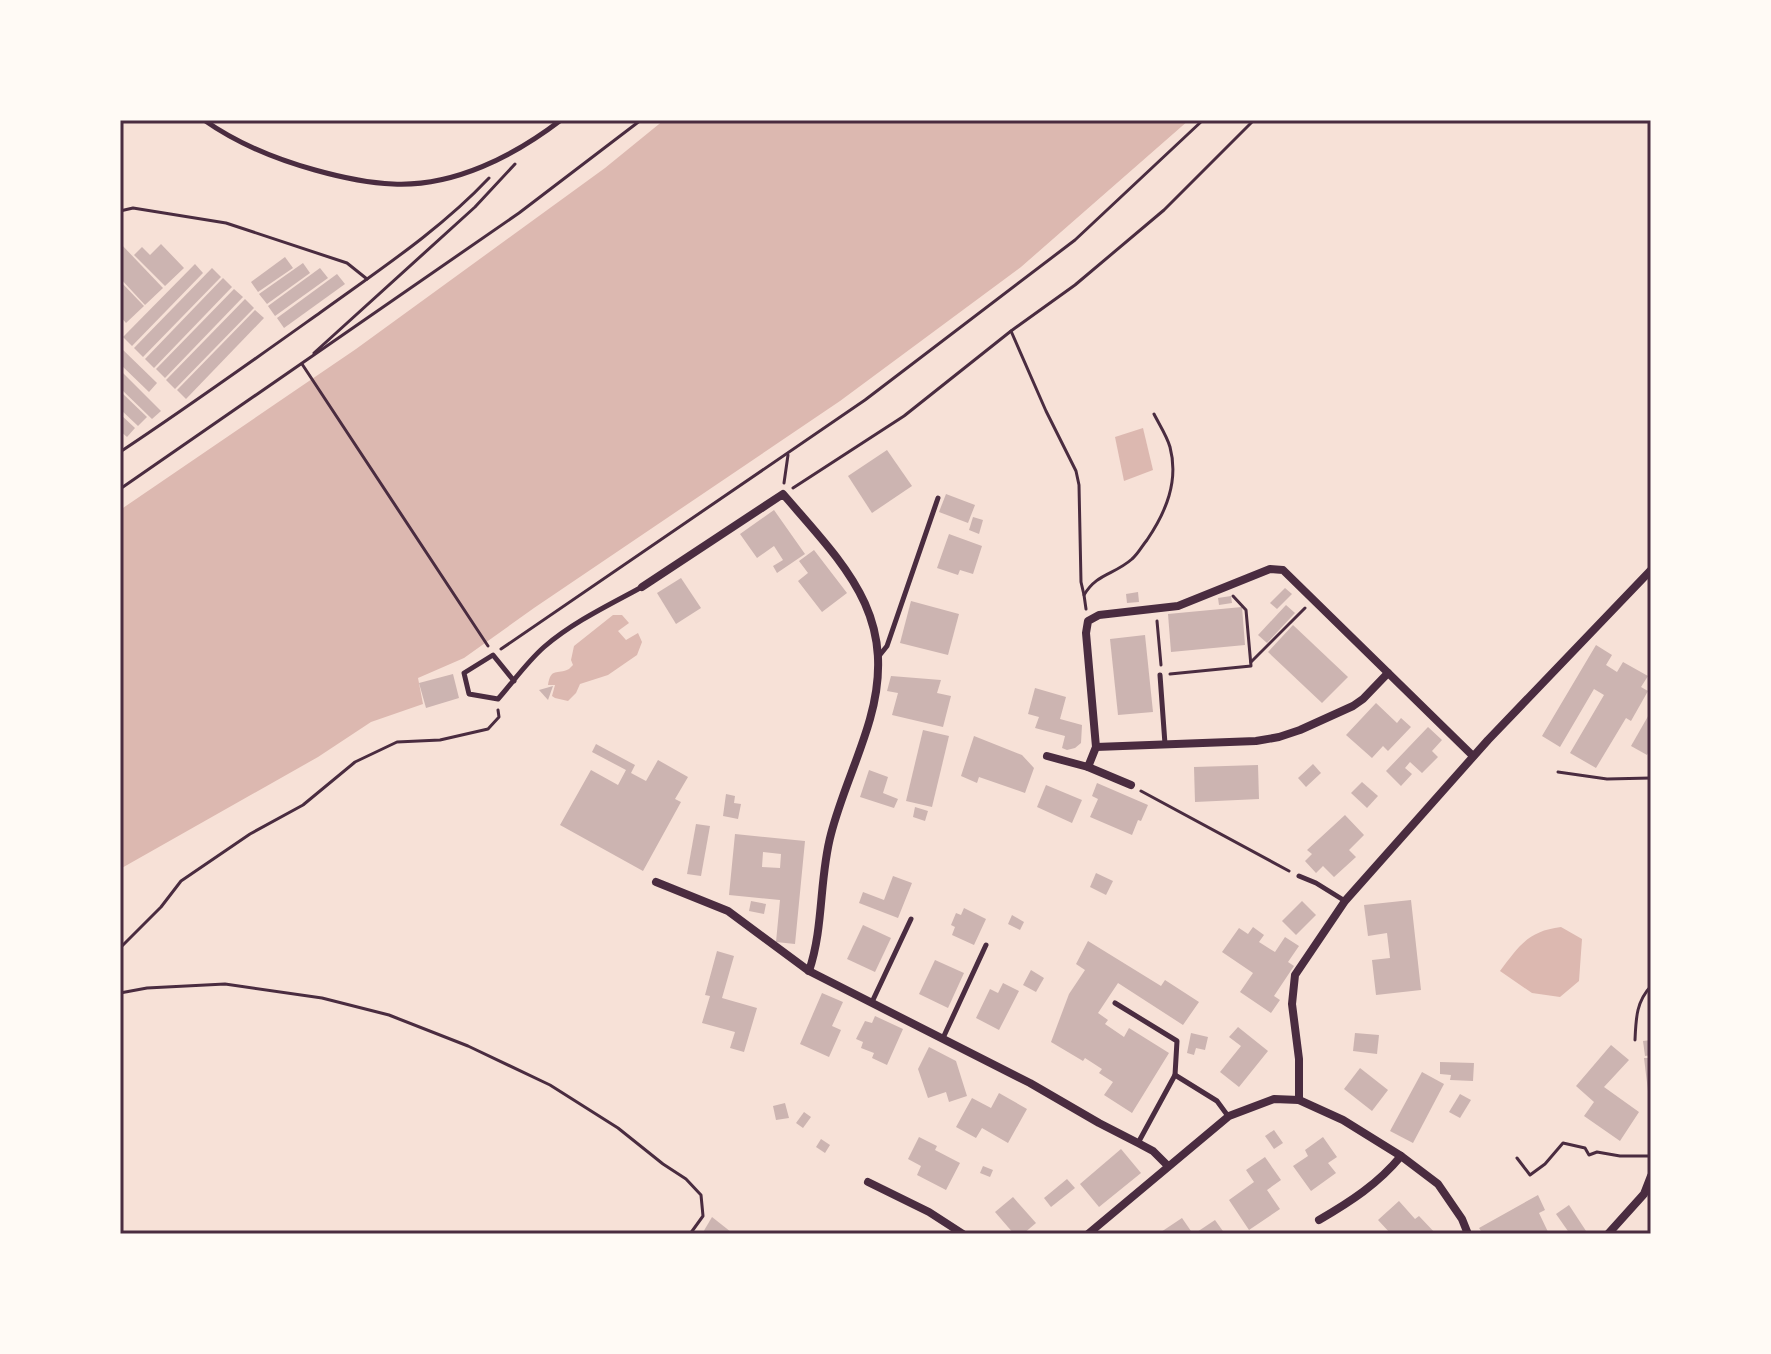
<svg xmlns="http://www.w3.org/2000/svg" width="1771" height="1354" font-family="'Titillium Web',sans-serif">
<style>
.water{fill:#dcb8b0}
.building{fill:#ccb4b1;fill-rule:evenodd}
.lines{fill:none;stroke-linecap:round;stroke-linejoin:round}
.path{stroke:#4a2c40;stroke-width:3}
.service{stroke:#4a2c40;stroke-width:5}
.minor{stroke:#4a2c40;stroke-width:8}
.neatline{fill:none;stroke:#4a2c40;stroke-width:3}
</style>
<rect width="100%" height="100%" fill="#f7e1d7"/>
<g class="water">
<polygon points="664,120 1189,120 1021,267 840,401 534,608 464,658 418,678 423,704 371,722 318,757 120,869 120,510 356,349 605,168"/>
<polygon points="1143,428 1153,470 1124,481 1115,437"/>
<path d="M 613,615 L 622,615 L 629,623 L 618,631 L 626,640 L 638,633 L 642,642 L 637,655 L 608,675 L 580,684 L 576,693 L 568,701 L 555,698 L 552,696 L 555,685 L 548,685 C 551,667 557,675 569,669 L 573,665 L 571,660 L 574,646 Z"/>
<path d="M 1561,927 L 1582,939 L 1579,981 L 1560,997 L 1532,993 L 1500,971 C 1519,946 1528,931 1561,927 Z"/>
</g>
<g class="building">
<polygon points="120,243 163,288 145,305 120,278"/>
<polygon points="161,244 184,268 165,286 134,255 142,247 150,255"/>
<polygon points="285,257 293,268 258,292 251,282"/>
<polygon points="303,263 310,273 267,304 259,294"/>
<polygon points="195,264 203,273 132,346 123,337"/>
<polygon points="212,268 221,277 143,357 134,348"/>
<polygon points="320,268 328,278 275,316 268,306"/>
<polygon points="337,274 345,284 284,328 277,318"/>
<polygon points="223,278 232,287 154,368 145,359"/>
<polygon points="120,281 144,306 126,323 120,316"/>
<polygon points="234,289 243,297 165,378 156,369"/>
<polygon points="245,299 254,308 175,389 166,380"/>
<polygon points="255,310 264,318 186,399 177,390"/>
<polygon points="120,347 157,383 149,392 120,364"/>
<polygon points="120,370 161,411 152,419 120,388"/>
<polygon points="120,391 147,417 138,426 120,409"/>
<polygon points="120,414 135,428 127,437 120,431"/>
<polygon points="887,450 912,486 872,513 848,476"/>
<polygon points="946,494 975,505 968,523 939,512"/>
<polygon points="774,510 805,554 777,573 773,566 783,560 774,546 757,558 740,534"/>
<polygon points="973,517 983,520 979,534 969,530"/>
<polygon points="949,534 982,546 973,574 960,570 958,575 937,568"/>
<polygon points="814,550 847,593 822,612 798,581 808,573 799,561"/>
<polygon points="681,578 701,608 676,624 657,593"/>
<polygon points="1285,588 1292,594 1277,609 1270,603"/>
<polygon points="1138,592 1139,602 1127,603 1126,594"/>
<polygon points="1231,596 1232,603 1219,605 1218,598"/>
<polygon points="911,601 959,614 948,655 900,643"/>
<polygon points="1286,605 1295,613 1267,643 1258,635"/>
<polygon points="1242,607 1245,645 1171,652 1168,614"/>
<polygon points="1293,625 1348,677 1322,703 1268,652"/>
<polygon points="1145,635 1153,712 1118,715 1110,639"/>
<polygon points="1596,645 1612,655 1606,665 1617,672 1623,662 1648,676 1641,687 1648,691 1631,721 1626,718 1596,768 1570,753 1604,695 1594,689 1560,747 1542,736"/>
<polygon points="453,674 459,698 426,708 419,683"/>
<polygon points="891,676 941,680 937,693 951,696 943,727 892,715 898,693 887,691"/>
<polygon points="553,686 548,700 539,690"/>
<polygon points="1035,688 1066,697 1060,719 1082,725 1081,743 1075,748 1067,750 1062,748 1065,736 1035,728 1039,717 1028,714"/>
<polygon points="1376,703 1397,723 1401,718 1411,727 1388,751 1383,746 1372,758 1346,735"/>
<polygon points="1651,711 1651,748 1647,755 1631,746"/>
<polygon points="1428,727 1442,740 1432,751 1438,757 1422,773 1410,762 1405,768 1412,774 1401,786 1386,771"/>
<polygon points="923,730 949,736 932,807 906,801"/>
<polygon points="974,736 1022,755 1034,768 1025,793 979,777 977,783 961,776"/>
<polygon points="596,744 635,765 631,773 646,781 658,760 688,777 675,799 681,802 643,871 560,825 591,770 618,785 626,770 592,752"/>
<polygon points="1313,764 1321,773 1306,787 1298,778"/>
<polygon points="1258,765 1259,799 1195,802 1194,767"/>
<polygon points="869,770 888,777 883,793 898,799 894,808 860,797"/>
<polygon points="1362,782 1378,796 1367,808 1351,793"/>
<polygon points="1097,783 1148,805 1141,821 1138,820 1132,835 1090,817 1098,799 1092,796"/>
<polygon points="1046,785 1082,800 1072,823 1037,807"/>
<polygon points="726,794 735,796 734,803 741,804 738,819 723,816"/>
<polygon points="915,807 928,811 925,821 913,817"/>
<polygon points="1345,815 1364,835 1349,850 1356,857 1334,877 1323,866 1316,873 1305,861 1312,854 1307,850"/>
<polygon points="696,824 710,826 701,876 687,874"/>
<path d="M 735,834 L 805,841 L 795,944 L 776,942 L 780,900 L 729,895 ZM 763,852 L 781,854 L 780,868 L 762,867 Z"/>
<polygon points="1096,873 1113,881 1106,895 1090,887"/>
<polygon points="893,876 912,883 898,918 859,903 863,892 884,900"/>
<polygon points="1411,900 1421,990 1376,995 1372,960 1390,958 1387,933 1368,936 1364,905"/>
<polygon points="751,901 766,904 764,914 749,911"/>
<polygon points="1302,901 1316,915 1296,935 1282,921"/>
<polygon points="964,908 986,919 974,945 952,935 955,927 951,925 956,913 961,915"/>
<polygon points="1012,915 1024,922 1020,930 1008,924"/>
<polygon points="863,925 891,938 875,972 847,959"/>
<polygon points="1253,927 1264,935 1259,942 1275,952 1285,937 1299,946 1288,962 1294,966 1274,996 1280,1000 1271,1013 1240,992 1253,973 1222,952 1239,928 1248,934"/>
<polygon points="1088,941 1161,986 1165,980 1199,1002 1183,1025 1118,983 1098,1013 1108,1020 1105,1024 1124,1037 1129,1028 1169,1053 1132,1113 1104,1095 1113,1082 1099,1073 1102,1069 1085,1058 1083,1061 1051,1042 1069,994 1085,970 1076,964"/>
<polygon points="717,951 734,956 722,998 757,1008 744,1052 730,1048 735,1032 702,1023 710,996 705,995"/>
<polygon points="935,960 964,973 948,1008 919,994"/>
<polygon points="1031,970 1044,978 1036,992 1023,985"/>
<polygon points="1003,983 1019,991 999,1030 976,1018 990,989 998,993"/>
<polygon points="822,993 843,1002 832,1026 841,1030 829,1057 800,1044"/>
<polygon points="875,1016 903,1029 887,1065 872,1058 874,1053 861,1048 863,1042 856,1039 865,1021 872,1023"/>
<polygon points="1238,1027 1268,1051 1239,1087 1220,1072 1241,1046 1229,1037"/>
<polygon points="1191,1033 1208,1037 1205,1050 1196,1048 1194,1055 1187,1053"/>
<polygon points="1355,1033 1379,1035 1377,1054 1353,1051"/>
<polygon points="1651,1040 1651,1055 1645,1056 1643,1041"/>
<polygon points="1611,1045 1629,1060 1604,1087 1639,1112 1620,1141 1584,1116 1594,1102 1576,1086"/>
<polygon points="929,1047 956,1061 967,1096 949,1102 946,1092 928,1098 918,1069"/>
<polygon points="1644,1058 1651,1058 1651,1099 1649,1099"/>
<polygon points="1440,1062 1474,1063 1473,1081 1450,1080 1451,1075 1440,1074"/>
<polygon points="1360,1068 1388,1090 1372,1111 1344,1089"/>
<polygon points="1422,1072 1444,1084 1413,1143 1390,1131"/>
<polygon points="999,1093 1027,1109 1008,1143 982,1128 976,1138 956,1127 972,1098 991,1108"/>
<polygon points="1460,1094 1471,1100 1460,1118 1449,1112"/>
<polygon points="785,1103 789,1118 776,1120 773,1106"/>
<polygon points="804,1112 811,1117 803,1128 796,1123"/>
<polygon points="1274,1130 1283,1143 1274,1149 1265,1136"/>
<polygon points="919,1137 937,1146 935,1150 960,1163 946,1190 917,1175 921,1166 908,1159"/>
<polygon points="1323,1137 1337,1157 1328,1163 1336,1173 1311,1191 1293,1166 1308,1156 1305,1150"/>
<polygon points="821,1139 830,1145 825,1153 816,1147"/>
<polygon points="1121,1149 1141,1173 1099,1207 1080,1184"/>
<polygon points="1265,1157 1281,1180 1267,1190 1280,1209 1249,1230 1229,1200 1254,1182 1246,1170"/>
<polygon points="983,1166 993,1170 990,1177 980,1173"/>
<polygon points="1067,1179 1075,1188 1051,1207 1044,1198"/>
<polygon points="1538,1195 1545,1210 1539,1213 1549,1234 1483,1234 1479,1228"/>
<polygon points="1013,1197 1036,1223 1023,1234 1014,1234 995,1212"/>
<polygon points="1399,1201 1415,1219 1419,1216 1436,1234 1391,1234 1378,1220"/>
<polygon points="1569,1205 1588,1234 1570,1234 1556,1214"/>
<polygon points="712,1217 731,1232 730,1234 702,1234"/>
<polygon points="1182,1218 1193,1234 1158,1234"/>
<polygon points="1215,1220 1225,1234 1194,1234"/>
</g>
<g class="lines">
<g class="path">
<polyline points="120,211 133,208 226,223 347,263 367,279"/>
<polyline points="1011,331 1046,411 1076,471 1079,485 1081,582 1084,595"/>
<polyline points="314,353 475,207 515,164"/>
<polyline points="302,364 488,646"/>
<path d="M 120,452 C 188,407 255,359 321,312 C 379,270 440,230 489,178"/>
<polyline points="784,483 788,455"/>
<polyline points="793,488 904,416 1011,331 1075,285 1164,210 1254,120"/>
<polyline points="120,489 519,213 641,120"/>
<path d="M 1086,609 L 1084,595 C 1097,573 1114,575 1132,559 C 1138,554 1142,546 1147,540 C 1166,512 1179,481 1170,447 C 1167,436 1159,424 1154,414"/>
<polyline points="1157,621 1161,665"/>
<polyline points="501,649 865,400 1075,240 1203,120"/>
<polyline points="1251,662 1305,608"/>
<polyline points="1170,674 1251,666 1246,610 1233,596"/>
<polyline points="1558,772 1607,779 1651,778"/>
<polyline points="1141,791 1289,871"/>
<polyline points="120,948 161,907 181,881 250,834 303,805 355,762 397,742 440,740 488,729 499,717 498,710"/>
<polyline points="120,993 147,988 225,984 322,998 389,1015 468,1046 550,1085 618,1128 663,1164 686,1179 701,1195 703,1216 690,1234"/>
<path d="M 1635,1040 C 1636,1019 1636,1002 1651,986"/>
<polyline points="1517,1158 1530,1175 1545,1164 1563,1143 1585,1148 1589,1155 1597,1152 1620,1156 1651,1156"/>
</g>
<g class="service">
<path d="M 204,120 C 238,144 275,159 315,170 C 340,177 367,183 393,184 C 454,187 514,156 561,120"/>
<polyline points="879,656 887,646 938,498"/>
<polyline points="1160,675 1165,744"/>
<path d="M 514,681 L 493,655 L 464,673 L 469,694 L 498,699 C 513,682 527,662 544,647 C 573,622 609,605 642,587"/>
<polyline points="1299,876 1316,883 1345,901"/>
<polyline points="872,1002 911,919"/>
<polyline points="1115,1003 1177,1041 1175,1075"/>
<polyline points="943,1038 986,945"/>
<polyline points="1138,1143 1175,1075 1217,1101 1228,1116"/>
</g>
<g class="minor">
<path d="M 642,587 L 783,494 C 846,567 899,616 870,719 C 859,758 841,795 831,834 C 819,878 824,927 809,971"/>
<polyline points="1096,747 1256,741 1279,737 1300,730 1353,706 1363,699 1388,673"/>
<polyline points="1047,756 1088,767 1096,747 1086,633 1088,621 1099,615 1178,606 1270,569 1283,570 1473,756"/>
<polyline points="1088,767 1131,785"/>
<polyline points="656,882 728,911 809,971 1030,1083 1099,1123 1138,1143 1153,1151 1168,1166"/>
<polyline points="1299,1100 1299,1059 1292,1004 1295,975 1345,901 1488,740 1651,570"/>
<polyline points="868,1182 929,1212 963,1234"/>
<path d="M 1319,1220 C 1350,1202 1378,1184 1401,1156"/>
<polyline points="1088,1234 1229,1116 1274,1099 1299,1100 1343,1120 1401,1156 1438,1184 1462,1219 1468,1234"/>
<polyline points="1608,1234 1644,1194 1651,1176"/>
</g>
</g>
<rect width="1771" height="1354" fill="none" stroke="#fffaf5" stroke-width="244"/>
<rect x="122" y="122" width="1527" height="1110" class="neatline"/>
</svg>
